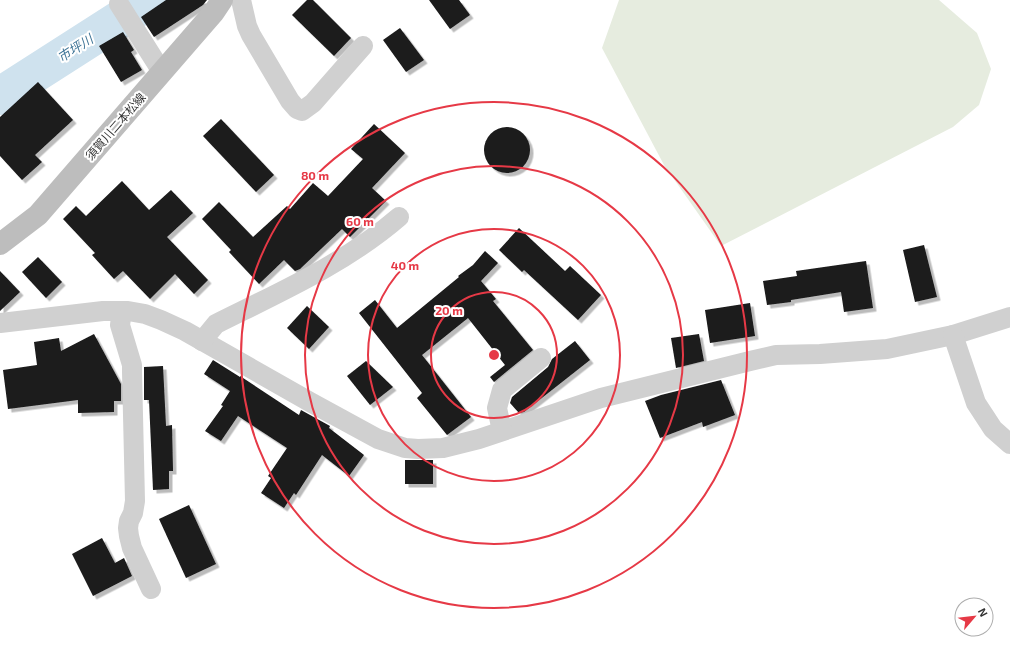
<svg xmlns="http://www.w3.org/2000/svg" width="1010" height="653" font-family="'Exo 2','Noto Sans JP',sans-serif">
<style>
.pitch{fill:#e6ecdf}
.lines{fill:none;stroke-linecap:round;stroke-linejoin:round}
.river{stroke:#cfe2ee;stroke-width:38}
.building{fill:#1a1a1a;filter:url(#shadow)}
.street{stroke:#d0d0d0;stroke-width:20}
.secondary{stroke:#bdbdbd;stroke-width:22}
.ring{fill:none;stroke:#e63946;stroke-width:2}
.labels{text-anchor:middle;dominant-baseline:central;stroke-width:4;stroke-linejoin:round;paint-order:stroke}
.street-label{font-size:12px;fill:#333;stroke:#fff}
.water-label{font-size:13px;font-style:italic;fill:#3f7597;stroke:#fff}
.centre{fill:#e63946;stroke:#fff;stroke-width:2}
.ring-label{font-size:12px;text-anchor:middle;font-weight:bold;fill:#e63946;stroke:#fff;stroke-width:4;stroke-linejoin:round;paint-order:stroke}
</style>
<defs>
<filter id="shadow"><feDropShadow dx="3.5" dy="3.5" stdDeviation="0" flood-color="#0004"/></filter>
</defs>
<rect width="100%" height="100%" fill="#fff"/>
<polygon class="pitch" points="619,0 939,0 977,33 991,69 979,105 953,127 721,246 664,165 602,48"/>
<g class="lines">
<polyline class="river" points="0,96 150,0"/>
</g>
<g class="building">
<polygon points="166,0 207,0 203,5 154,37 141,17"/>
<polygon points="307,0 313,0 351,38 334,56 292,15"/>
<polygon points="429,0 459,0 470,15 450,29"/>
<polygon points="400,28 424,60 406,72 383,40"/>
<polygon points="123,32 134,50 131,52 142,70 121,82 99,46"/>
<polygon points="38,82 73,120 35,155 42,162 22,180 0,156 0,117"/>
<polygon points="221,119 274,175 256,192 203,136"/>
<polygon points="374,124 405,153 372,188 386,201 350,237 342,229 300,269 295,271 284,260 259,284 229,252 231,250 202,219 219,202 253,237 287,206 290,209 313,183 328,196 363,159 351,149"/>
<circle cx="507" cy="150" r="23"/>
<polygon points="122,181 149,210 171,190 193,213 167,237 208,280 194,294 175,274 150,299 123,271 114,279 92,255 95,253 63,219 76,206 86,216"/>
<polygon points="519,228 565,271 570,266 601,295 578,320 524,270 522,272 499,250"/>
<polygon points="924,245 937,297 915,302 903,250"/>
<polygon points="485,251 498,263 481,281 496,299 493,301 533,350 494,382 490,377 505,365 468,318 422,355 471,417 447,435 417,398 422,393 359,313 375,300 397,328 459,277 458,276 473,265"/>
<polygon points="38,257 62,282 46,298 22,272"/>
<polygon points="866,261 873,308 844,312 841,292 791,300 791,302 767,305 763,281 797,276 796,271"/>
<polygon points="0,271 20,292 0,311"/>
<polygon points="750,303 755,336 710,343 705,310"/>
<polygon points="307,306 329,327 309,349 287,328"/>
<polygon points="94,334 121,384 121,401 114,401 114,412 78,413 78,400 8,409 3,370 37,365 34,342 59,338 61,351"/>
<polygon points="699,334 704,361 676,368 671,338"/>
<polygon points="575,341 590,360 524,412 519,413 510,403 512,397 548,367 552,359"/>
<polygon points="213,360 240,377 240,376 299,415 301,410 330,426 329,428 364,455 349,476 322,455 296,495 294,493 284,508 261,493 271,478 268,476 287,448 238,416 221,441 205,431 223,406 221,405 230,391 204,374"/>
<polygon points="366,361 393,387 370,405 347,376"/>
<polygon points="163,366 166,426 172,425 173,471 169,471 169,489 153,490 149,400 144,400 144,367"/>
<polygon points="721,380 735,415 703,427 702,422 660,438 645,401 661,395"/>
<rect x="405" y="460" width="28" height="24"/>
<polygon points="189,505 216,564 186,578 159,519"/>
<polygon points="102,538 115,563 124,558 132,576 93,596 72,554"/>
</g>
<g class="lines">
<g class="street">
<polyline points="241,0 247,26 251,35 290,101 297,109 302,111 313,103 363,46"/>
<polyline points="119,4 162,72"/>
<polyline points="122,311 120,325 132,365 132,372 135,501 133,513 129,521 128,528 129,536 132,548 151,589"/>
<polyline points="0,323 103,311 128,311 145,314 161,320 185,331 310,402 378,439 405,448 418,449 443,448 479,439 601,398 750,361 776,355 820,354 887,349 953,335 1010,317"/>
<polyline points="953,335 976,403 993,429 1010,444"/>
<path d="M 202,341 L 216,324 C 278,293 346,263 399,217"/>
<polyline points="502,431 497,408 502,390 541,358"/>
</g>
<polyline class="secondary" points="0,244 38,215 214,12 222,0"/>
</g>
<g class="ring">
<circle cx="494" cy="355" r="63"/>
<circle cx="494" cy="355" r="126"/>
<circle cx="494" cy="355" r="189"/>
<circle cx="494" cy="355" r="253"/>
</g>
<g class="labels">
<g class="street-label">
<text transform="translate(115 126) rotate(-49)">須賀川二本松線</text>
</g>
<g class="water-label">
<text transform="translate(75 48) rotate(-33)">市坪川</text>
</g>
</g>
<circle cx="494" cy="355" r="6" class="centre"/>
<g class="ring-label">
<text x="315" y="180">80 m</text>
<text x="360" y="226">60 m</text>
<text x="405" y="270">40 m</text>
<text x="449" y="315">20 m</text>
</g>
<g transform="translate(974 617) rotate(62)"><circle r="19" fill="#ffffff" stroke="#adadad"/>
<path d="M0-3L7 15L0 10L-7 15Z" fill="#e63946"/>
<text y="-6" font-size="11" font-weight="bold" text-anchor="middle" fill="#333333">N</text>
</g>
</svg>
